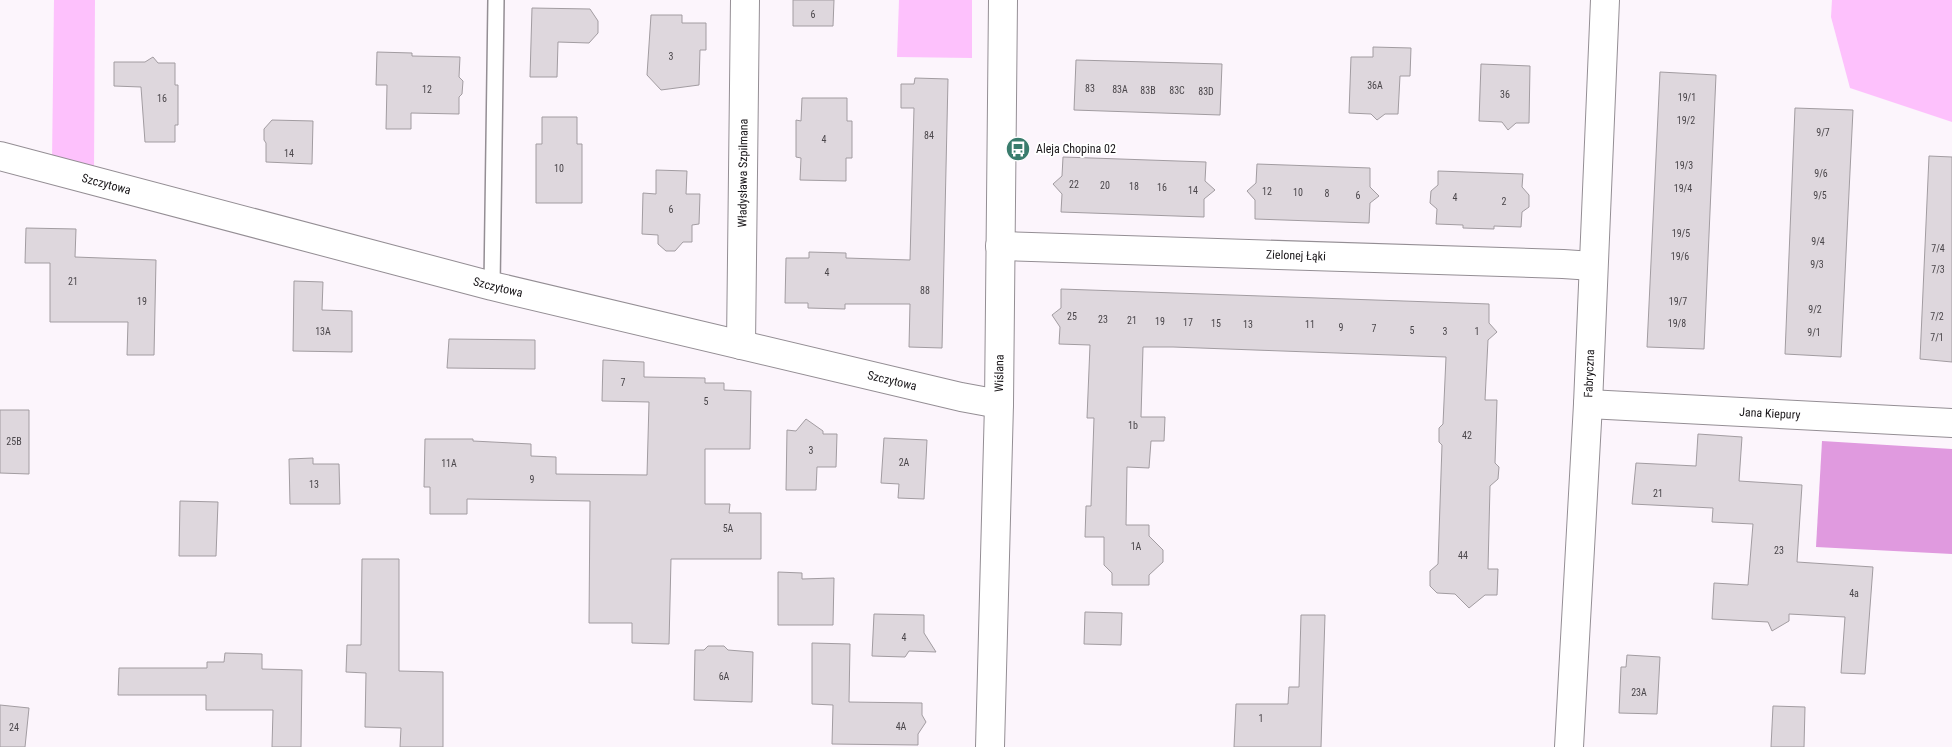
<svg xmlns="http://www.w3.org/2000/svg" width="1952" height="747" font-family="'Roboto Condensed',sans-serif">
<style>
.green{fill:#fdc1fc}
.forest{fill:#e09adf}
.building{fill:#ded7dd;stroke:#a29ca1}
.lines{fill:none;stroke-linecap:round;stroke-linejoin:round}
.lane-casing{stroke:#948e94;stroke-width:18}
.street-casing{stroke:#948e94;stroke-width:30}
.lane{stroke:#fff;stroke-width:15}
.street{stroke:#fff;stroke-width:28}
.labels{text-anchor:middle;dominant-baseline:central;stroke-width:4;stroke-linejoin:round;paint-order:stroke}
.number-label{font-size:10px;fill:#4a464a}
.poi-label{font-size:12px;fill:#191619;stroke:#fff;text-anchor:start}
.street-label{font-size:12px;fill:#191619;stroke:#fff}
</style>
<rect width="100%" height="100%" fill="#fcf5fc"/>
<g class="green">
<polygon points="54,0 95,0 94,169 52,161"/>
<polygon points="899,0 972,0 972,58 897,57"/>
<polygon points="1832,0 1952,0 1952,122 1850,88 1831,17"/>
</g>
<polygon class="forest" points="1822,441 1952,449 1952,554 1816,547"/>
<g class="building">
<polygon points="793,0 834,0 833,26 793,26"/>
<polygon points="532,8 590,9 598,21 598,33 589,43 558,42 557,77 530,77"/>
<polygon points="651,15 682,15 682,23 706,23 706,50 700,50 699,85 661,90 647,75"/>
<polygon points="1373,47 1411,48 1410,76 1400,76 1398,114 1385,114 1377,120 1371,114 1349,113 1351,57 1373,57"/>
<polygon points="377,52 412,53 412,56 460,57 459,77 463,81 462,94 459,97 459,114 411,113 411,129 386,129 387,85 376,85"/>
<polygon points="153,57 158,63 175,63 175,85 178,85 178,125 175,125 175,142 145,142 141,87 114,86 114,62 145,62"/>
<polygon points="1076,60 1222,64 1220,115 1074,110"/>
<polygon points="1481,64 1530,66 1529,123 1516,123 1508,130 1502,122 1479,121"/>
<polygon points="1660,72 1716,75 1704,349 1647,347"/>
<polygon points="915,78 948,79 942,348 909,347 910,304 845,304 845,309 808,308 808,303 785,303 786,258 809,258 809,252 846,253 846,258 910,260 914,108 901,108 901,84 914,84"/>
<polygon points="802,98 847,98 847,121 852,121 852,158 846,158 846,181 800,180 801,158 796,157 796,120 801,121"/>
<polygon points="1795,108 1853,110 1841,357 1785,354"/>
<polygon points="542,117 577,117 577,144 582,144 582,203 536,203 536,144 542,144"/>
<polygon points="272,120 313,121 312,164 266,162 266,143 264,140 264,129"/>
<polygon points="1929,156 1952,157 1952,362 1920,359"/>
<polygon points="1063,157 1206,162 1205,181 1215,190 1204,199 1204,217 1061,212 1062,194 1053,184 1062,176"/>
<polygon points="1257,164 1370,168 1370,187 1379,196 1370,203 1369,223 1255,219 1255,200 1247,191 1256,183"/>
<polygon points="656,170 687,171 686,194 700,194 699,224 692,225 692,242 683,242 675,251 666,251 658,244 658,235 642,234 643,193 656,194"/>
<polygon points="1438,171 1523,174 1522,187 1529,195 1529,207 1522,212 1521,227 1494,226 1494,229 1463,228 1463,225 1436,224 1437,209 1430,203 1431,191 1438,185"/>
<polygon points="26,228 76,229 75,257 156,260 154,355 127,355 128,322 50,322 50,263 25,263"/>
<polygon points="294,281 323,282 322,310 352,311 352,352 293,351"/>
<polygon points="1061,289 1489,304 1489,323 1497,332 1488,340 1485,400 1497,400 1495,463 1499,467 1498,479 1490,486 1488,569 1498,569 1497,595 1485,595 1469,608 1455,594 1437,593 1430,586 1430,571 1438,564 1442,445 1439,442 1439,428 1443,424 1446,357 1173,347 1143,347 1141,417 1165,417 1164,441 1151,441 1149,468 1127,467 1126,525 1149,525 1149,536 1163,550 1163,562 1149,575 1149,585 1112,585 1112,573 1104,565 1104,537 1085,537 1086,506 1091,506 1094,418 1087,418 1090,345 1059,344 1060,327 1052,315 1061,308"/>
<polygon points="449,339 535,340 535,369 447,368"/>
<polygon points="603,360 644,362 644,377 705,378 705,383 724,383 724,390 751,391 750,449 705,449 705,504 730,504 729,513 761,513 761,559 671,559 669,644 632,643 632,623 589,623 590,501 467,499 467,514 430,514 430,487 424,487 425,439 473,439 473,441 531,444 531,456 556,457 556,474 647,475 649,402 602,401"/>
<polygon points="0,410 29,410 29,474 0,473"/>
<polygon points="806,419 823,431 823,434 837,434 836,467 817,467 816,490 786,490 787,430 796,431"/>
<polygon points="1698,434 1742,437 1739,481 1802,485 1797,562 1873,567 1865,674 1841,673 1845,617 1789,614 1789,621 1772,631 1768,622 1712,619 1714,583 1748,585 1753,524 1712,522 1713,508 1632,504 1636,463 1696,466"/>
<polygon points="884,438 927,440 924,499 898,498 899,484 881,483"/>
<polygon points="313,458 313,464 339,464 340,504 290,504 289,459"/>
<polygon points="180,501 218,502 216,556 179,556"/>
<polygon points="362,559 399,559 399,671 443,672 443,747 400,747 401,728 365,727 366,673 346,672 347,645 361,645"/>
<polygon points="778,572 802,573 802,579 834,578 833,625 778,625"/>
<polygon points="1085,612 1122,613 1121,645 1084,644"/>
<polygon points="874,614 924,615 924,633 936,652 909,651 905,657 872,656"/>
<polygon points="1301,615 1325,615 1321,747 1234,747 1236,704 1288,704 1289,687 1299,687"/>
<polygon points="812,643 850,644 849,702 922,703 922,715 926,722 918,734 918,745 832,744 833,705 812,704"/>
<polygon points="708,646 724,646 728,650 753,652 752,702 694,700 695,650 704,650"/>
<polygon points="225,653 262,654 262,669 302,670 301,747 272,747 273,710 206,710 206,695 118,695 119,668 207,668 207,662 224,662"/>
<polygon points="1627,655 1660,657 1657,714 1619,713 1621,667 1626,667"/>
<polygon points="0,705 29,708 25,747 0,747"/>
<polygon points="1773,706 1805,707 1804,747 1771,747"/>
</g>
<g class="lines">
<g class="lane-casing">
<polyline id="lane" points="492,286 496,0"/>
</g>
<g class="street-casing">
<g id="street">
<path id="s1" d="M 0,156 L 492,286 L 961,397 L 999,404"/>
<path id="s2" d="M 1000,246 L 1563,264 L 1593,266"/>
<path id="s3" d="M 741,345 L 745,0"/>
<path id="s4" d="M 1588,404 L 1952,423"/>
<path id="s5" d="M 990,747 L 999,404 L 1003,0"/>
<path id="s6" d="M 1569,747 L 1588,404 L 1605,0"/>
</g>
</g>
<use href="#lane" class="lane"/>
<use href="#street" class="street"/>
</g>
<defs>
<g id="bus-disc" transform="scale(1.25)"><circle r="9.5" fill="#3a7c6d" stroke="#fff"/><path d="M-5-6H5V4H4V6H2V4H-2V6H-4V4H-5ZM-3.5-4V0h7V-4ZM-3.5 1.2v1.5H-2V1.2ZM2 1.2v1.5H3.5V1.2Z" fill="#fff"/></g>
</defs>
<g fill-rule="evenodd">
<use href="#bus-disc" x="1018" y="149"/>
</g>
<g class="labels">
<g class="number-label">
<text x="813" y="14">6</text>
<text x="671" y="56">3</text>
<text x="1375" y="85">36A</text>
<text x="1090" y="88">83</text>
<text x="427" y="89">12</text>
<text x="1120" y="89">83A</text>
<text x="1148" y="90">83B</text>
<text x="1177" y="90">83C</text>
<text x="1206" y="91">83D</text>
<text x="1505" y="94">36</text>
<text x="1687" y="97">19/1</text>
<text x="162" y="98">16</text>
<text x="1686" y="120">19/2</text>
<text x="1823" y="132">9/7</text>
<text x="929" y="135">84</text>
<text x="824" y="139">4</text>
<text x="289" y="153">14</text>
<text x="1684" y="165">19/3</text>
<text x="559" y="168">10</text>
<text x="1821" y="173">9/6</text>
<text x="1074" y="184">22</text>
<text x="1105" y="185">20</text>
<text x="1134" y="186">18</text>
<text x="1162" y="187">16</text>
<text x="1683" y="188">19/4</text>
<text x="1193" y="190">14</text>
<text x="1267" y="191">12</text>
<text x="1298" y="192">10</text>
<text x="1327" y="193">8</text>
<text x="1358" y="195">6</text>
<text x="1820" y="195">9/5</text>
<text x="1455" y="197">4</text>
<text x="1504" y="201">2</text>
<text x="671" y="209">6</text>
<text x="1681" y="233">19/5</text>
<text x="1818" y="241">9/4</text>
<text x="1938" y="248">7/4</text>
<text x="1680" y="256">19/6</text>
<text x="1817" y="264">9/3</text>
<text x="1938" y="269">7/3</text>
<text x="827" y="272">4</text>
<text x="73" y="281">21</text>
<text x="925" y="290">88</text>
<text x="142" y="301">19</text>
<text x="1678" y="301">19/7</text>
<text x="1815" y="309">9/2</text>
<text x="1072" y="316">25</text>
<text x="1937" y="316">7/2</text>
<text x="1103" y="319">23</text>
<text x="1132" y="320">21</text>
<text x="1160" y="321">19</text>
<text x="1188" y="322">17</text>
<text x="1216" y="323">15</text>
<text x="1677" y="323">19/8</text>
<text x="1248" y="324">13</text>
<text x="1310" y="324">11</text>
<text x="1341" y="327">9</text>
<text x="1374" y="328">7</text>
<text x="1412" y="330">5</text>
<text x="323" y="331">13A</text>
<text x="1445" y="331">3</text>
<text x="1477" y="331">1</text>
<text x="1814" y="332">9/1</text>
<text x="1937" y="337">7/1</text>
<text x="623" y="382">7</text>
<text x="706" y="401">5</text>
<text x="1133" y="425">1b</text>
<text x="1467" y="435">42</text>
<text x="14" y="441">25B</text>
<text x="811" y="450">3</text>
<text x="904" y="462">2A</text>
<text x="449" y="463">11A</text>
<text x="532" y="479">9</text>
<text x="314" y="484">13</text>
<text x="1658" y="493">21</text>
<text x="728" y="528">5A</text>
<text x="1136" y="546">1A</text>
<text x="1779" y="550">23</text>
<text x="1463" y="555">44</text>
<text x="1854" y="593">4a</text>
<text x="904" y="637">4</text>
<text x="724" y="676">6A</text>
<text x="1639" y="692">23A</text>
<text x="1261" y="718">1</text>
<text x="901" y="726">4A</text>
<text x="14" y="727">24</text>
</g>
<g class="poi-label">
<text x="1036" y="149">Aleja Chopina 02</text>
</g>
<g class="street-label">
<text stroke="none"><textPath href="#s3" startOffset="172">Władysława Szpilmana</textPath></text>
<text stroke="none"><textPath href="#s1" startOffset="110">Szczytowa</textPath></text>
<text stroke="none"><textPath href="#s2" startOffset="296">Zielonej Łąki</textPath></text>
<text stroke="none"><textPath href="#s1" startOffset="515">Szczytowa</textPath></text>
<text stroke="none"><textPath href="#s5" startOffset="374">Wiślana</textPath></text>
<text stroke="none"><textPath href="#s6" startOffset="374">Fabryczna</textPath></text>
<text stroke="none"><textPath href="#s1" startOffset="920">Szczytowa</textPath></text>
<text stroke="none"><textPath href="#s4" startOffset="182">Jana Kiepury</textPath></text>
</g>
</g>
</svg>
